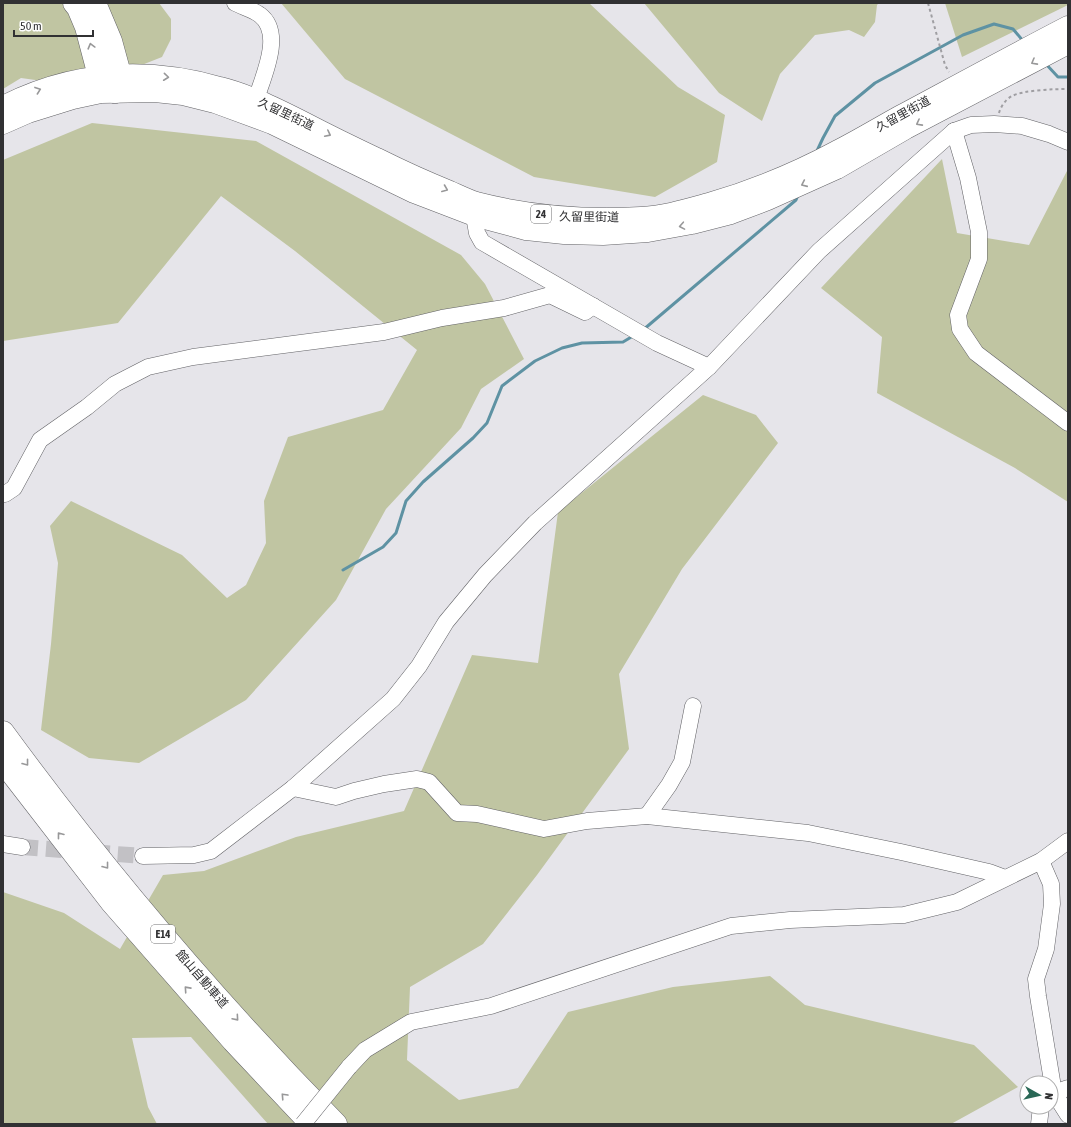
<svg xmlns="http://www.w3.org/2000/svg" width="1071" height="1127" font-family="'Asap Condensed','Noto Sans JP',sans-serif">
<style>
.green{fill:#c0c5a2}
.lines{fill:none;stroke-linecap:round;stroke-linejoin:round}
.stream{stroke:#5e92a3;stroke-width:3}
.minor-tunnel{stroke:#c2c1c5;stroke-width:16;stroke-dasharray:16 8;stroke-linecap:butt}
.minor-casing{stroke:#626266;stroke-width:17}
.major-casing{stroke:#626266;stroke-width:21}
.highway-casing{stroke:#626266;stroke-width:23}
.path{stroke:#9f9ea2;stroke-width:2;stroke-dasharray:3 3;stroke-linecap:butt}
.minor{stroke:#fff;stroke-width:16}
.major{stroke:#fff;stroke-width:20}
.highway{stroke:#fff;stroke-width:22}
.minor-bridge-casing{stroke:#626266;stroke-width:17;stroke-linecap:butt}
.minor-bridge{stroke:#fff;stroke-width:16}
.oneway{stroke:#989899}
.labels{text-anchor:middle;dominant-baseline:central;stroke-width:4;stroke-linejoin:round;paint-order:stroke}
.shield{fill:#fff;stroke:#6f6f70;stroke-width:1}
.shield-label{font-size:11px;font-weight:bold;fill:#313133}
.street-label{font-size:12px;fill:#313133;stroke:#fff}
</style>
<rect width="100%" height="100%" fill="#e6e5ea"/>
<g class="green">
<polygon points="3,3 159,3 171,19 171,39 162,57 86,87 21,78 3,89"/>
<polygon points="281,3 589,3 678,87 725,115 717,162 655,197 534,177 345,79"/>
<polygon points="644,3 879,3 877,5 875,22 864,37 849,30 815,35 780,74 762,121 719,93"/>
<polygon points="945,3 1068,3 1068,5 962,57"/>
<polygon points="92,123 256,141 461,255 485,284 524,359 481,389 461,428 386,509 336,600 246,700 139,763 89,758 41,730 51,644 58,563 50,526 71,501 182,555 227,598 246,585 266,543 264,501 288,437 383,410 417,350 295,251 221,196 118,323 3,341 3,160"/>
<polygon points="942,159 957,233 1029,245 1068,169 1068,502 1015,468 877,393 882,337 821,288"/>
<polygon points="703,395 756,415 778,443 682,569 619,674 629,749 537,875 483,944 410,987 407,1060 459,1100 518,1088 568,1012 673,987 770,976 805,1005 974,1045 1018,1087 951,1124 268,1124 191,1037 132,1038 148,1107 157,1124 3,1124 3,892 64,913 120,949 163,875 204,871 296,837 404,811 472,655 538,663 558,512"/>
</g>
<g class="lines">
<g class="stream">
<polyline points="1045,63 1058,77 1068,77"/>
<polyline points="816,153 823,138 835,116 875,83 963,35 994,24 1013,29 1024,42"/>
<polyline points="643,330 796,200 798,195"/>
<polyline points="343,570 383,547 396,533 406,501 423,482 473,438 487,423 502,386 535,361 562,348 582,343 623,342 633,336"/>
</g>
<polyline class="minor-tunnel" points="22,847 143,856"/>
<g class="minor-casing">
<g id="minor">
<path d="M 235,3 C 243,7 254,10 260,15 C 284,33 263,77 256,99"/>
<polyline points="954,131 968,178 979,232 979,259 958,315 960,329 976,353 1068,423"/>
<polyline points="474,216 477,233 482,242 657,343 709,367"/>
<polyline points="3,494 5,494 14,488 40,440 87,407 115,384 148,367 193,357 384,332 442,318 504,308 550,295 585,312 593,306"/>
<polyline points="293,788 336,797 354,791 384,784 417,779 429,782 457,813 477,814 544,829 587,821 647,816 808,833 901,852 989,872 1005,878"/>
<polyline points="647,816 669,785 682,762 693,706"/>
<polyline points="3,844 22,847"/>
<polyline points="143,856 194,855 211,851 293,788 393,699 419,666 446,622 485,575 535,523 709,367 819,251 919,162 954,131 971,125 994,124 1022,126 1049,134 1068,142"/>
<polyline points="1041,861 1051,884 1052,904 1046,949 1036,979 1038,996 1054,1093 1068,1115"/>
<polyline points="349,1067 365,1050 411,1022 491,1006 731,926 790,920 904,915 957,902 1041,861 1068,841"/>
<polyline points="1051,1094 1068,1088"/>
<polyline points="1039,1124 1041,1107"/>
</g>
</g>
<g class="major-casing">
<g id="major">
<path d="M 3,106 C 72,71 146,66 220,87 C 248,94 274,107 300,120 C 325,133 351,146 377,158 C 401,170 425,181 450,191 C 459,195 467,199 476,202 C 530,216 586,220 641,217 C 664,216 687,209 709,203 C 753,190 795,173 836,151 C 858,140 879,127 901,115 C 957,85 1012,55 1068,26"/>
<polyline points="3,124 28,113 73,99 101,93 155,92 183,95 215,103 272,124 414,193 474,216 526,230 564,234 603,235 648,232 692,224 731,214 768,200 837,169 906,129 1068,44"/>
</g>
</g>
<g class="highway-casing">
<g id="highway">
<polyline points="74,3 78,8 86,27 99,76 115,92 120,74 111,41 95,3"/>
<path d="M 3,732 C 104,870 216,1002 336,1124"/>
<polyline points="3,762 112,903 233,1041 311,1124"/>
</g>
</g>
<g class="path">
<polyline points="928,3 945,65 949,72"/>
<path d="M 999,113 C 1001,106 1006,99 1012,96 C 1024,90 1054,89 1068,89"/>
</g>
<use href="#minor" class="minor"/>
<use href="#major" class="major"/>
<use href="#highway" class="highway"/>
<g class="minor-bridge-casing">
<polyline id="minor-bridge" points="303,1124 349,1067"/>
</g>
<use href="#minor-bridge" class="minor-bridge"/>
</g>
<defs><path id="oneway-chevron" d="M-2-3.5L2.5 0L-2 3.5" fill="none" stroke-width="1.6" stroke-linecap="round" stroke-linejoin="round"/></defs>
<g class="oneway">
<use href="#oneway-chevron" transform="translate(91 46) rotate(-105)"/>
<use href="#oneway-chevron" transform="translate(1034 62) rotate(151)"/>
<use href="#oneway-chevron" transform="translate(166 77) rotate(6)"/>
<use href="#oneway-chevron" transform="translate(38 90) rotate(-20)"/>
<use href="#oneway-chevron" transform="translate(919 123) rotate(152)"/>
<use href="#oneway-chevron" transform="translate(328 134) rotate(27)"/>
<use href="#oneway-chevron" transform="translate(804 184) rotate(156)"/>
<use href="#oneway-chevron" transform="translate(445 189) rotate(22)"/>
<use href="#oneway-chevron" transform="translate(682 226) rotate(170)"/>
<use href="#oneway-chevron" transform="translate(26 763) rotate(52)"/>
<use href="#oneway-chevron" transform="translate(60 835) rotate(-128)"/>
<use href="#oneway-chevron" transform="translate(106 866) rotate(52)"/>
<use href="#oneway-chevron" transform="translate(187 989) rotate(-132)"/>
<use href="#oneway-chevron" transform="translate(236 1018) rotate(49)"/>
<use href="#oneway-chevron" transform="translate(284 1096) rotate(-133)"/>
</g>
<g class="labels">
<g class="shield">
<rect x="531" y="205" width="20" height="18" rx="3"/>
<rect x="151" y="925" width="24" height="18" rx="3"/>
</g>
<g class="shield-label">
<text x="541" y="214">24</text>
<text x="163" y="934">E14</text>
</g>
<g class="street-label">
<text transform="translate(286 114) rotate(25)">久留里街道</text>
<text transform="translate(903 114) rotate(-29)">久留里街道</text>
<text transform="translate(589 217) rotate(1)">久留里街道</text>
<text transform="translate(202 979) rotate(49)">館山自動車道</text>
</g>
</g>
<rect width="1071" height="1127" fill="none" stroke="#313133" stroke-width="8"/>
<g transform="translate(1039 1095) rotate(98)"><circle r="19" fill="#ffffff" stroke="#adadad"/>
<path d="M0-3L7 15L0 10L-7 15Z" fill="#296856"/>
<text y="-6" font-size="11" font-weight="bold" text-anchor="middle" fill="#313133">N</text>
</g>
<path d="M14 30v6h79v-6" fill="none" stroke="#313133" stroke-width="2"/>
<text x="20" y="30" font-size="12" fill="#313133" stroke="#ffffff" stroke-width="3" paint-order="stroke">50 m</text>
</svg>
